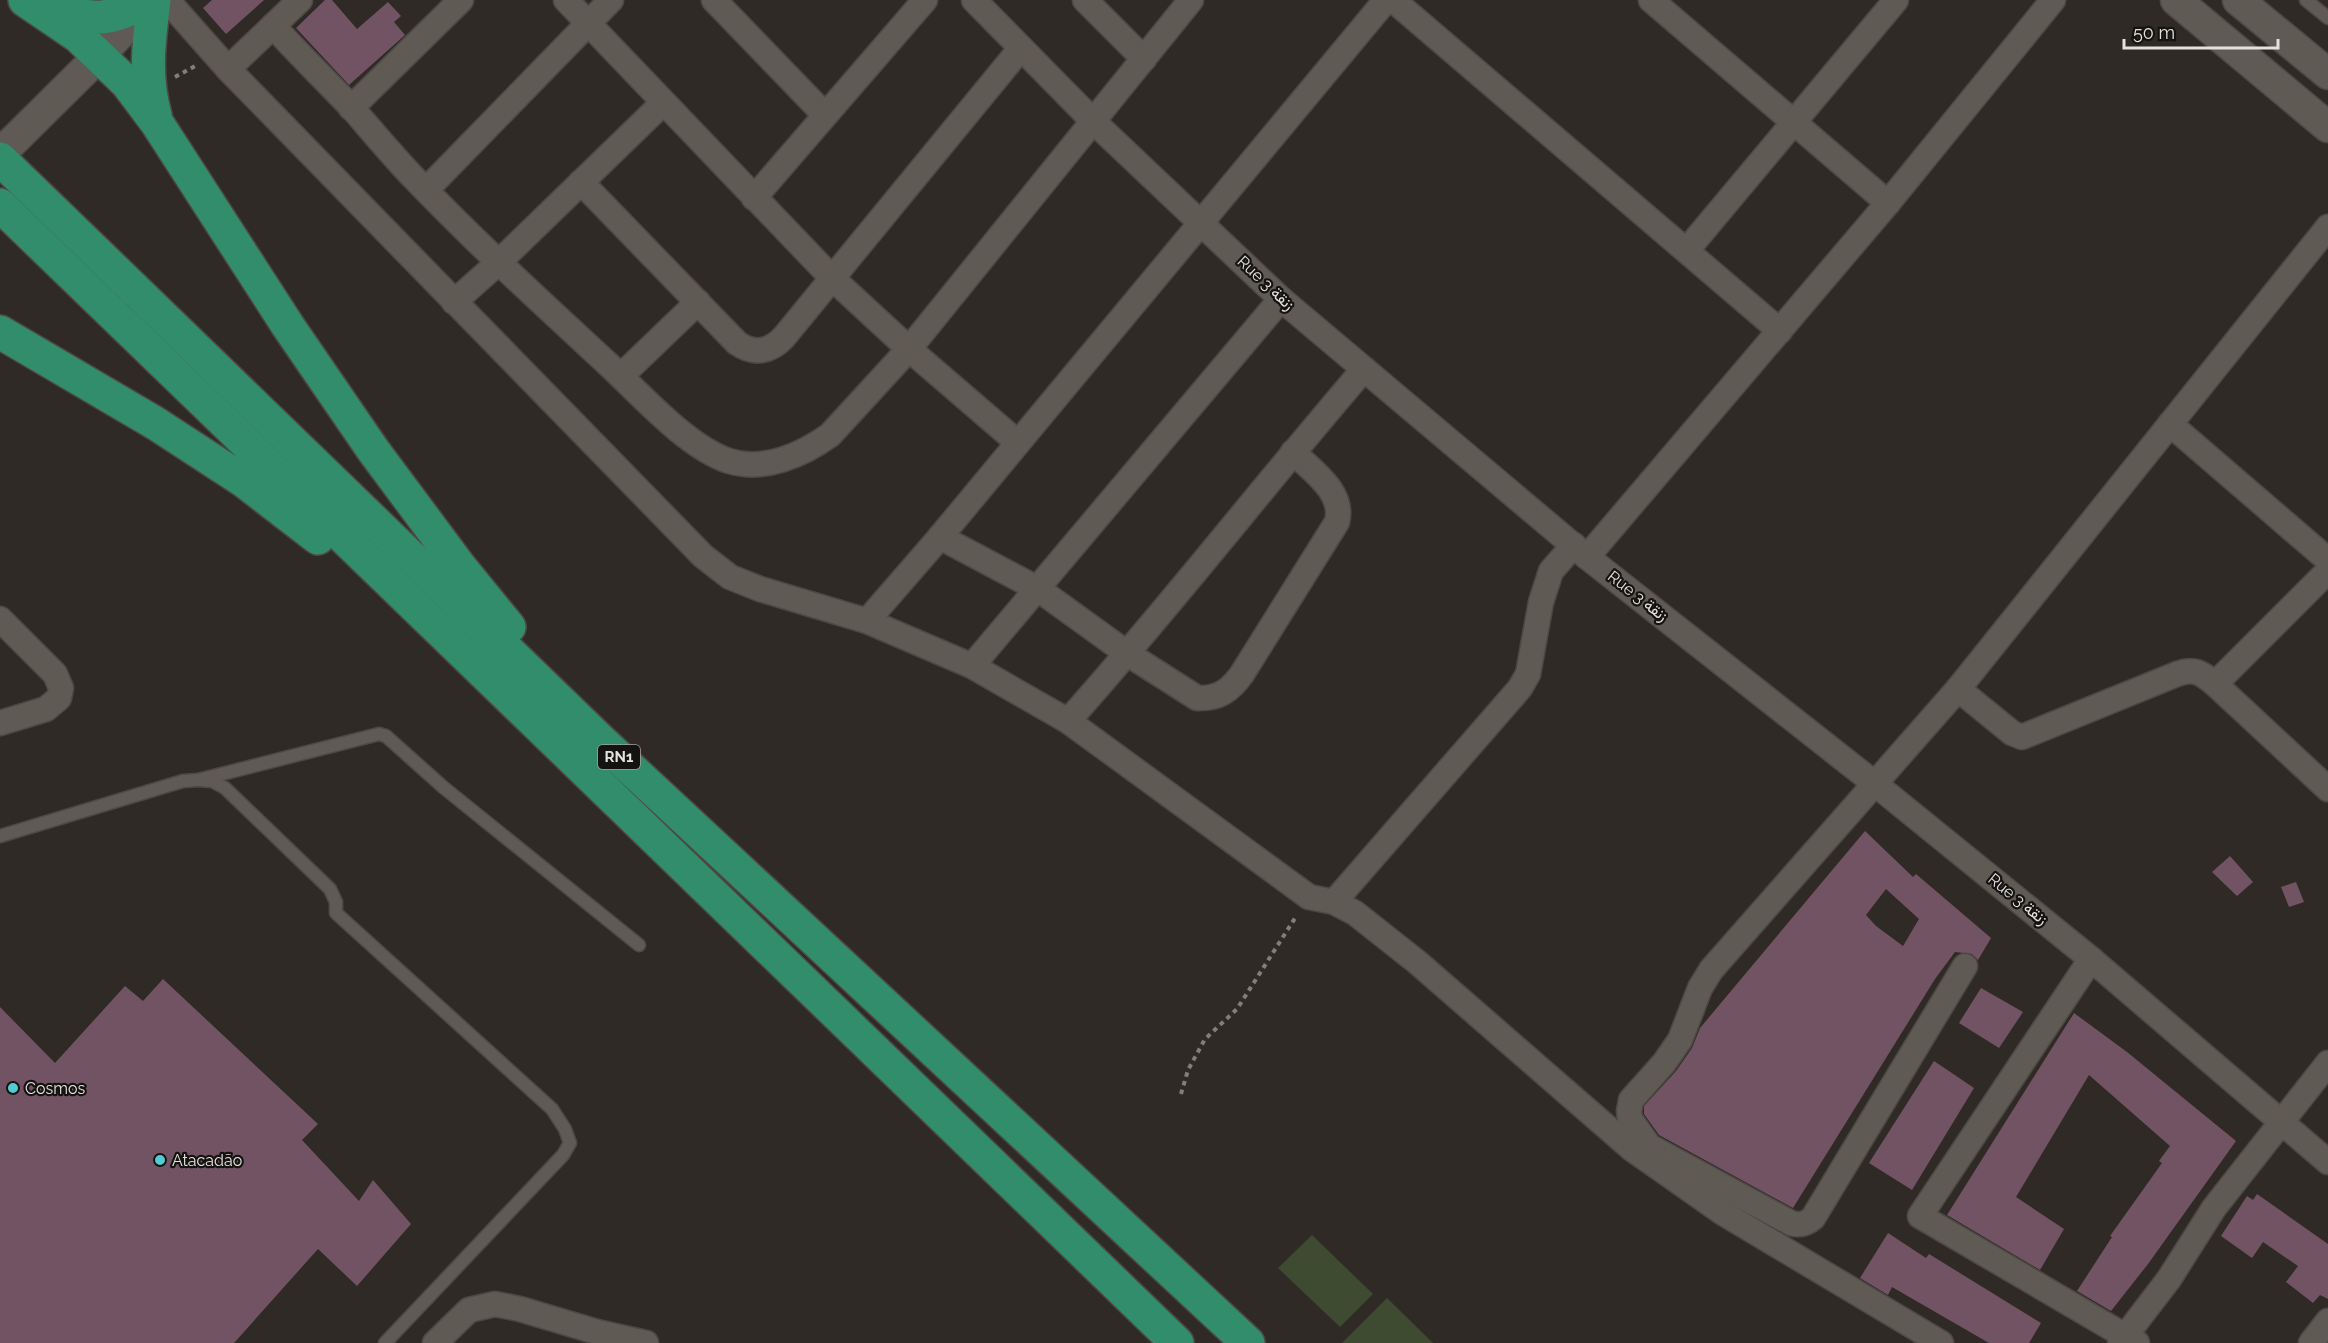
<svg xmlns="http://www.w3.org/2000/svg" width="2328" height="1343" font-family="Raleway,Vazirmatn,sans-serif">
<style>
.green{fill:#3e4b31}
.building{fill:#725364;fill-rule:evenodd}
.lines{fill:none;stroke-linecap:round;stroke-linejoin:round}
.service-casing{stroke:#4d4844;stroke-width:15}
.minor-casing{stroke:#4d4844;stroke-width:27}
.tertiary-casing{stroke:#4d4844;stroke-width:33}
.trunk-casing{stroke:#4d4844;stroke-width:36}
.path{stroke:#827e79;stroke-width:4;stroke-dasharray:4.5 4.5;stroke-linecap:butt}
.service{stroke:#605a54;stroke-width:12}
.minor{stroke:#605a54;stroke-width:24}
.tertiary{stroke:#605a54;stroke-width:30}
.trunk{stroke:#328d6c;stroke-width:33}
.poi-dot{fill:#51ccd2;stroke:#151311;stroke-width:2}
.labels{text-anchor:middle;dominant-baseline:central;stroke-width:4.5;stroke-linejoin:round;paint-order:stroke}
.shield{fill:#151311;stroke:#a7a4a0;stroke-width:1.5}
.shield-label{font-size:15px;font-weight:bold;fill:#e5e2de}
.street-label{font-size:16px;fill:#e5e2de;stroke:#151311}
.poi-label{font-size:16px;fill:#e5e2de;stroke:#151311;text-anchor:start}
</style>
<rect width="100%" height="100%" fill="#2f2a25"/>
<g class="green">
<polygon points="1312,1235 1373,1294 1340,1327 1278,1268"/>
<polygon points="1387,1298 1433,1343 1342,1343"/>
</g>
<g class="building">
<polygon points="212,0 264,0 226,34 203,8"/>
<polygon points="325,0 332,0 357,29 388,2 401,16 394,22 405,35 349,85 296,28"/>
<path d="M 1865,831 L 1913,877 L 1916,874 L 1991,938 L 1978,960 L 1972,954 L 1955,952 L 1935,979 L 1793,1208 L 1659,1135 L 1644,1114 L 1644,1106 L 1676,1071 L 1692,1048 L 1700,1028 ZM 1886,889 L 1919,919 L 1903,946 L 1876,926 L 1866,915 Z"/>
<polygon points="2230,856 2253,882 2237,896 2212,872"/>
<polygon points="2296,882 2304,902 2289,907 2281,887"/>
<polygon points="163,979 318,1124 302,1140 359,1201 373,1180 411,1224 357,1286 318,1249 234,1343 0,1343 0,1007 55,1063 125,986 143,1001"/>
<polygon points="1981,988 2023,1012 1999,1048 1959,1023"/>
<polygon points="2074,1013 2127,1052 2236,1141 2148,1264 2111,1311 2077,1291 2112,1237 2110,1236 2162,1163 2159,1161 2170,1146 2089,1075 2016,1197 2064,1229 2040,1270 1947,1215"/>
<polygon points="1934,1061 1974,1088 1912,1190 1869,1163"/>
<polygon points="2257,1194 2328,1244 2328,1299 2320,1295 2313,1303 2286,1282 2298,1266 2263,1242 2252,1258 2221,1236 2247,1196 2253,1200"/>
<polygon points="1888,1233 1926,1258 1929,1254 2041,1323 2029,1343 1989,1343 1892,1287 1888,1295 1860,1278"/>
</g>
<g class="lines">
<g class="service-casing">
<g id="service">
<polyline points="2306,0 2328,18"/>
<polyline points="198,780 212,781 225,788 330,889 336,902 336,913 552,1109 565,1129 570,1143 563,1155 385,1343"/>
<polyline points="0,836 183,781 198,780 379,734 386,736 443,787 639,945"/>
</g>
</g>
<g class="minor-casing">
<g id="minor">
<polyline points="167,0 228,69 703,556 730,577 760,589 867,621 972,666 1068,721 1309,897 1334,902 1355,913 1417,962 1632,1149 1723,1213 1941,1343"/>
<polyline points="566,0 832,278 909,349 1017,442"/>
<polyline points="714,0 825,115"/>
<polyline points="974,0 1094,122 1281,299 1587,557 1874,783 2091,959 2328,1162"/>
<polyline points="1085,0 1144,59"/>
<polyline points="1393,0 1780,331"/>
<polyline points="1651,0 1888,203"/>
<path d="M 273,26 C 299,54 326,81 352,108 C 372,131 391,154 412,176 C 475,242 542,303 609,365 C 641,395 687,447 729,461 C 764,472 802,455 830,435 L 909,349 L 1191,0"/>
<polyline points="228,69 300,0"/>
<polyline points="351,108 461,0"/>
<path d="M 581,182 L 737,343 C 754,355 770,352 784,337 L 1021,48"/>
<polyline points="426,190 611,0"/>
<polyline points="754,198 925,0"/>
<polyline points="1687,250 1896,0"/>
<polyline points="454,302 498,263 663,103"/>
<polyline points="621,376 698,302"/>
<polyline points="2170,424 2328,560"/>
<path d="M 940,537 L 1038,589 L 1128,654 L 1197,698 C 1218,699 1230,691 1242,674 L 1337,522 C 1345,492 1311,470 1293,452"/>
<polyline points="1587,557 1888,203 2053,0"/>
<polyline points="0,619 55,674 61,688 59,698 46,709 0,723"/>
<polyline points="867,621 940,537 1386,0"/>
<polyline points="972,666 1281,299"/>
<polyline points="2215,684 2328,571"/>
<path d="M 1958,689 L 2012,733 L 2022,737 L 2177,674 C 2194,668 2201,672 2215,684 L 2328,789"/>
<path d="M 1068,721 C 1170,607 1264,485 1364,369"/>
<polyline points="1334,902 1520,688 1528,674 1541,602 1551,571 1574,545"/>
<polyline points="2091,959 1920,1216 2137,1343"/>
<path d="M 1965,966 L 1813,1218 C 1806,1224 1800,1226 1791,1223 L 1649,1146 L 1630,1119 L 1629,1111 L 1631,1100 L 1664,1063 L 1680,1040 L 1700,988 L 1711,970 L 1958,689 L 2328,227"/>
<polyline points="435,1343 469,1310 495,1304 520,1309 597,1332 646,1343"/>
<polyline points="2120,1343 2169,1279 2214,1208 2328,1063"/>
<polyline points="2311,1343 2328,1321"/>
</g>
</g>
<g class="tertiary-casing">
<g id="tertiary">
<polyline points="2176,0 2328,127"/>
<polyline points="2238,0 2328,74"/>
<polyline points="0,154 100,55 152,0"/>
</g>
</g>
<g class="trunk-casing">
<g id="trunk">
<polyline points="25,0 78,36 127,83 157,123 288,326 373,450 460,567 509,627"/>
<path d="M 154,0 C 149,40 144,75 155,115"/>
<path d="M 49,5 C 94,22 105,22 149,0"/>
<polyline points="0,159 599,739 1248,1343"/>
<polyline points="0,205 1177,1343"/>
<polyline points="0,332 155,423 244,481 318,538"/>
</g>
</g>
<g class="path">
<polyline points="175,77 197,65"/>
<polyline points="1181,1094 1188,1070 1205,1039 1237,1009 1297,915"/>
</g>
<use href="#service" class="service"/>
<use href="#minor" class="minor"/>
<use href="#tertiary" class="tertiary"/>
<use href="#trunk" class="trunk"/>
</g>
<g class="poi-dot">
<circle cx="13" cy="1088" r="6"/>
<circle cx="160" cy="1160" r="6"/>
</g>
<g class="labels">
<rect class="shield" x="598" y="745" width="42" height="24" rx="4.5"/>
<g class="shield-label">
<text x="619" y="757">RN1</text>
</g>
<g class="street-label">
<text transform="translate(1266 283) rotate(43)">Rue 3 زنقة</text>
<text transform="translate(1638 596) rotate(38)">Rue 3 زنقة</text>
<text transform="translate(2018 899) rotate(39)">Rue 3 زنقة</text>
</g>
<g class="poi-label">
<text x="25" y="1088">Cosmos</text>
<text x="172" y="1160">Atacadão</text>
</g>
</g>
<path d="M2124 39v9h154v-9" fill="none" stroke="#e5e2de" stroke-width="3"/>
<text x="2133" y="39" font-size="18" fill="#e5e2de" stroke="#151311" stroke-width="4.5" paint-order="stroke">50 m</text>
</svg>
